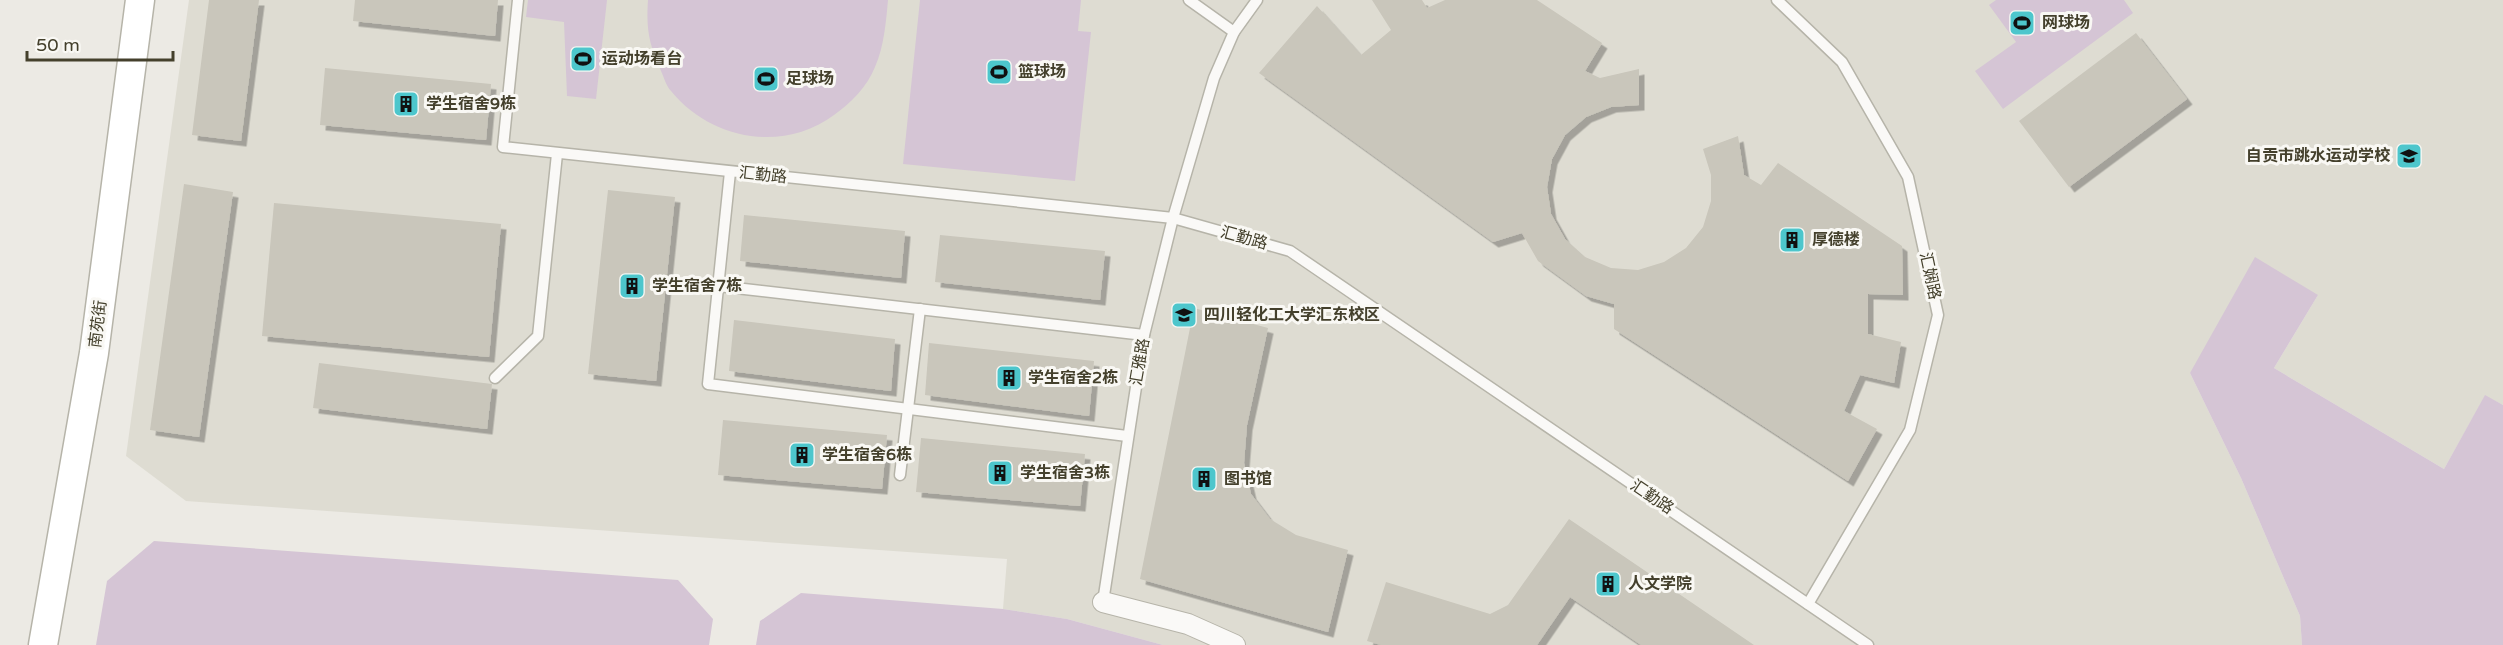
<svg xmlns="http://www.w3.org/2000/svg" width="2503" height="645" font-family="'Varela Round','Noto Sans SC',sans-serif">
<style>
.built{fill:#dedcd2}
.green{fill:#d5c5d5}
.building{fill:#c9c6bb;filter:url(#shadow)}
.lines{fill:none;stroke-linecap:round;stroke-linejoin:round}
.service-casing{stroke:#b6b4a9;stroke-width:13}
.minor-casing{stroke:#b6b4a9;stroke-width:22}
.secondary-casing{stroke:#b6b4a9;stroke-width:31}
.service{stroke:#faf9f7;stroke-width:10}
.minor{stroke:#faf9f7;stroke-width:20}
.secondary{stroke:#fff;stroke-width:28}
.labels{text-anchor:middle;dominant-baseline:central;stroke-width:6;stroke-linejoin:round;paint-order:stroke}
.poi-label{font-size:16px;font-weight:bold;fill:#44402c;stroke:#f9f8f4;text-anchor:start}
.street-label{font-size:16px;fill:#44402c;stroke:#f9f8f4}
</style>
<defs>
<filter id="shadow"><feDropShadow dx="5.5" dy="5.5" stdDeviation="0" flood-color="#0004"/></filter>
</defs>
<rect width="100%" height="100%" fill="#eceae4"/>
<polygon class="built" points="189,0 2503,0 2503,405 2485,396 2444,469 2274,368 2318,295 2190,373 2241,478 2300,616 2302,645 1163,645 1067,619 1003,609 1007,559 186,501 126,456"/>
<g class="green">
<polygon points="528,0 607,0 596,99 567,96 564,22 526,17"/>
<path d="M 648,0 L 888,0 C 886,22 884,47 875,67 C 867,87 851,103 834,115 C 783,153 711,140 671,91 C 666,86 664,77 661,71 C 649,44 646,30 648,0 Z"/>
<polygon points="920,0 1081,0 1078,31 1091,32 1075,181 903,164"/>
<polygon points="1996,0 2124,0 2133,13 2003,109 1975,71 2016,42 1989,5"/>
<polygon points="2255,257 2318,295 2274,368 2444,469 2485,395 2503,405 2503,645 2302,645 2300,616 2241,478 2190,373"/>
<polygon points="154,541 678,580 713,619 709,645 96,645 107,581"/>
<polygon points="801,593 1003,609 1067,619 1163,645 756,645 760,621"/>
</g>
<g class="building">
<polygon points="209,0 259,0 241,141 192,135"/>
<polygon points="355,0 498,0 495,36 353,21"/>
<polygon points="1372,0 1422,0 1427,8 1445,0 1537,0 1602,43 1585,71 1600,78 1639,69 1639,105 1611,107 1586,117 1565,135 1552,159 1547,187 1551,214 1565,239 1585,257 1611,268 1638,270 1664,262 1686,248 1703,227 1711,201 1711,175 1703,149 1738,136 1744,175 1761,185 1778,163 1902,246 1903,295 1868,294 1868,334 1901,342 1894,383 1860,375 1844,411 1877,429 1848,481 1614,329 1614,304 1586,296 1538,261 1522,233 1493,242 1259,73 1317,6 1361,55 1391,30"/>
<polygon points="2136,33 2187,99 2069,187 2019,121"/>
<polygon points="325,68 491,84 486,140 320,125"/>
<polygon points="184,184 233,192 199,437 150,430"/>
<polygon points="608,190 675,197 656,381 588,374"/>
<polygon points="274,203 501,224 489,357 262,336"/>
<polygon points="744,215 905,231 901,278 740,261"/>
<polygon points="940,235 1105,251 1100,300 935,282"/>
<polygon points="1194,308 1268,328 1247,425 1244,463 1251,494 1270,519 1296,535 1348,550 1328,632 1140,579"/>
<polygon points="734,320 895,339 891,391 729,371"/>
<polygon points="929,343 1094,361 1089,416 925,395"/>
<polygon points="319,363 492,384 487,429 313,408"/>
<polygon points="723,420 887,435 882,489 718,475"/>
<polygon points="921,438 1085,454 1080,506 916,492"/>
<polygon points="1569,519 1754,645 1641,645 1570,597 1537,645 1381,645 1367,641 1386,582 1490,614 1508,605"/>
</g>
<g class="lines">
<g class="service-casing">
<g id="service">
<polyline points="518,0 503,147 1173,218 1290,251 1868,645"/>
<polyline points="1189,0 1234,32"/>
<polyline points="1777,0 1842,62 1908,177 1938,315 1910,430 1808,604"/>
<polyline points="730,172 708,384 1127,436"/>
<polyline points="718,286 1144,335"/>
<polyline points="495,378 538,336 557,154"/>
<polyline points="900,475 920,309"/>
<polyline points="1103,602 1144,335 1173,218 1214,78 1234,32 1257,0"/>
</g>
</g>
<g class="minor-casing">
<polyline id="minor" points="1103,602 1188,624 1235,645"/>
</g>
<g class="secondary-casing">
<polyline id="secondary" points="43,645 94,353 140,0"/>
</g>
<use href="#service" class="service"/>
<use href="#minor" class="minor"/>
<use href="#secondary" class="secondary"/>
</g>
<defs>
<g id="stadium-square" transform="scale(1.35)"><rect x="-9" y="-9" width="18" height="18" rx="4" fill="#4dc6cc" stroke="#f9f8f4"/><path d="M0-5a6.5 5 0 1 0 0 10a6.5 5 0 1 0 0-10ZM-3.5-1.8h7v3.6h-7Z" fill="#111"/></g>
<g id="building-square" transform="scale(1.35)"><rect x="-9" y="-9" width="18" height="18" rx="4" fill="#4dc6cc" stroke="#f9f8f4"/><path d="M-4-6H4V6H1V3H-1V6H-4ZM-2.5-4.3h1.7v1.8h-1.7ZM.8-4.3h1.7v1.8H.8ZM-2.5-1h1.7V.8h-1.7ZM.8-1h1.7V.8H.8Z" fill="#111"/></g>
<g id="school-square" transform="scale(1.35)"><rect x="-9" y="-9" width="18" height="18" rx="4" fill="#4dc6cc" stroke="#f9f8f4"/><path d="M0-5L7-2L0 1L-7-2ZM-4 1L0 2.5L4 1V4Q0 6-4 4Z" fill="#111"/></g>
<g id="university-square" transform="scale(1.35)"><rect x="-9" y="-9" width="18" height="18" rx="4" fill="#4dc6cc" stroke="#f9f8f4"/><path d="M0-5L7-2L0 1L-7-2ZM-4 1L0 2.5L4 1V4Q0 6-4 4Z" fill="#111"/></g>
</defs>
<g fill-rule="evenodd">
<use href="#stadium-square" x="2022" y="23"/>
<use href="#stadium-square" x="583" y="59"/>
<use href="#stadium-square" x="999" y="72"/>
<use href="#stadium-square" x="766" y="79"/>
<use href="#building-square" x="406" y="104"/>
<use href="#school-square" x="2409" y="156"/>
<use href="#building-square" x="1792" y="240"/>
<use href="#building-square" x="632" y="286"/>
<use href="#university-square" x="1184" y="315"/>
<use href="#building-square" x="1009" y="378"/>
<use href="#building-square" x="802" y="455"/>
<use href="#building-square" x="1000" y="473"/>
<use href="#building-square" x="1204" y="479"/>
<use href="#building-square" x="1608" y="584"/>
</g>
<g class="labels">
<g class="poi-label">
<text x="2042" y="23">网球场</text>
<text x="602" y="59">运动场看台</text>
<text x="1018" y="72">篮球场</text>
<text x="786" y="79">足球场</text>
<text x="426" y="104">学生宿舍9栋</text>
<text x="2390" y="156" text-anchor="end">自贡市跳水运动学校</text>
<text x="1812" y="240">厚德楼</text>
<text x="652" y="286">学生宿舍7栋</text>
<text x="1204" y="315">四川轻化工大学汇东校区</text>
<text x="1028" y="378">学生宿舍2栋</text>
<text x="822" y="455">学生宿舍6栋</text>
<text x="1020" y="473">学生宿舍3栋</text>
<text x="1224" y="479">图书馆</text>
<text x="1628" y="584">人文学院</text>
</g>
<g class="street-label">
<text transform="translate(763 175) rotate(6)">汇勤路</text>
<text transform="translate(1244 238) rotate(15)">汇勤路</text>
<text transform="translate(1930 276) rotate(78)">汇娴路</text>
<text transform="translate(98 324) rotate(-83)">南苑街</text>
<text transform="translate(1140 362) rotate(-80)">汇雅路</text>
<text transform="translate(1652 497) rotate(34)">汇勤路</text>
</g>
</g>
<path d="M27 51v9h146v-9" fill="none" stroke="#44402c" stroke-width="3"/>
<text x="36" y="51" font-size="18" fill="#44402c" stroke="#f9f8f4" stroke-width="4.5" paint-order="stroke">50 m</text>
</svg>
